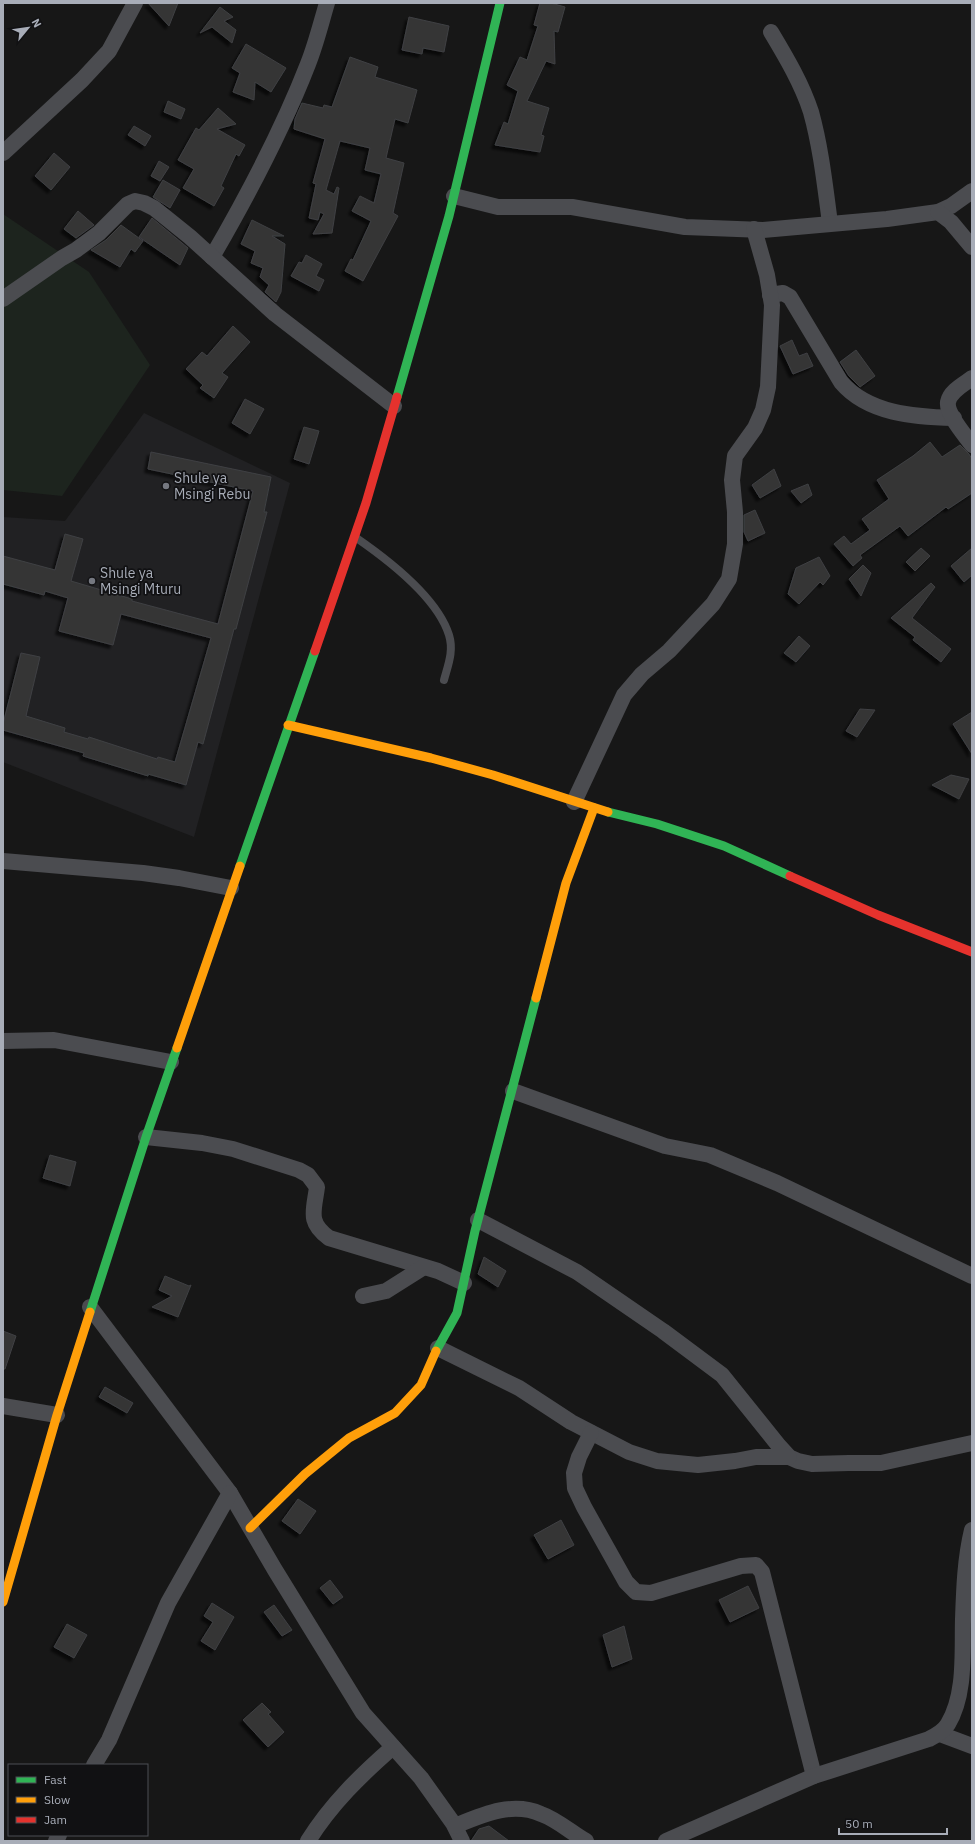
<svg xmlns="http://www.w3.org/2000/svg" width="975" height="1844" font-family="'IBM Plex Sans',sans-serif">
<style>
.built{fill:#212123}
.green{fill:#1d241e}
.building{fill:#353536;stroke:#3f4043;filter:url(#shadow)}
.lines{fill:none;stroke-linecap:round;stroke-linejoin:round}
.lane{stroke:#4b4c50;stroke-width:8}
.street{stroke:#4b4c50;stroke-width:16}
.fast{stroke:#30b455;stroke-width:9}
.slow{stroke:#ff9f0a;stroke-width:9}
.jam{stroke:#e5322d;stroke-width:9}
.poi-dot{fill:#757880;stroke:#111113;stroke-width:1.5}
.labels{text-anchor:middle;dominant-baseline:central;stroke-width:3.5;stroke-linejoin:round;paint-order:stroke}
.poi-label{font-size:14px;fill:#a8adb8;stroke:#111113;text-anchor:start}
</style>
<defs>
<filter id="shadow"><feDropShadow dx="-3.5" dy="3.5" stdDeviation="1" flood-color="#0009"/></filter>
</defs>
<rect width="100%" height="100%" fill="#171717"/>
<polygon class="built" points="144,413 290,483 194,837 3,762 3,517 65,521"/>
<polygon class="green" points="3,214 89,272 150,365 62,496 3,490"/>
<g class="building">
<polygon points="148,3 178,3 169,26"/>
<polygon points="540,3 551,3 565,7 558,32 554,31 555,64 546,61 527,101 549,108 541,135 544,136 540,152 495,145 504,122 508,124 518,91 507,85 520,57 527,60 538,26 534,25"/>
<polygon points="220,7 233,17 224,21 236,30 232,43 212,27 200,33"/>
<polygon points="409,17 449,26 444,52 423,48 422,54 402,50"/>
<polygon points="246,44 286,68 271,92 255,82 254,100 233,92 240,73 232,68"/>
<polygon points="350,57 378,67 375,77 417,90 408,123 395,119 386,158 404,163 393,213 398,216 363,281 345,271 351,259 353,260 371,221 352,211 360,196 374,203 381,174 365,170 370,148 340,141 326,190 334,194 337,187 339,188 332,233 313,234 324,214 320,212 318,220 309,218 316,184 313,183 325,139 294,129 295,119 302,103 323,108 324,105 332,107"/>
<polygon points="168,101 185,109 181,119 164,112"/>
<polygon points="218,108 236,124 217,129 245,145 239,156 236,154 221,186 224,188 214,206 183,188 194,169 178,160 196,128 199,130"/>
<polygon points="134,126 151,136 145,146 128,135"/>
<polygon points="54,153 70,167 51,190 35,176"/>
<polygon points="159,161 169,167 160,181 151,176"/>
<polygon points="163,180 180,190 170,208 153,197"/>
<polygon points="78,211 94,225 76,238 64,229"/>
<polygon points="152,218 188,248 180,265 139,237"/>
<polygon points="252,220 284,236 272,236 285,244 281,292 276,302 265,292 269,285 260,277 263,268 251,263 255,251 241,244"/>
<polygon points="121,225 143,241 135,252 131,249 120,267 91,250 106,240"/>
<polygon points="306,255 322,264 316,276 324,280 319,291 291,276 299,262 302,263"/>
<polygon points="233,326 250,342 222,373 228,377 214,398 200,388 203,385 186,369 202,352 207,356"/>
<polygon points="792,340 799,356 807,353 813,366 793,374 780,346"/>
<polygon points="856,350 875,376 860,387 849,376 840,362"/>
<polygon points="245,399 264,409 250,434 232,423"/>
<polygon points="304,427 319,431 309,464 294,459"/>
<polygon points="930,442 942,457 960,445 969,454 972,459 972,493 948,509 946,507 908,536 900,526 860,555 862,558 853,566 834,544 844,536 851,544 870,530 862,519 889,499 877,480 913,456"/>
<polygon points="151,452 271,477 264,512 267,512 236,629 234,629 203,744 198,742 186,785 148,774 148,776 83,756 84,753 3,730 3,724 21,653 40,657 26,716 65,728 64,732 88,739 89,737 157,759 158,757 175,762 211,638 121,614 113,645 59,631 68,598 45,591 44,595 3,584 3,556 55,570 65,534 83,539 71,581 132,599 132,601 218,624 253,491 148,469"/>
<polygon points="774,469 781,486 760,498 752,485"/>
<polygon points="808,484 812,495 801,503 791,491"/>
<polygon points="755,510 765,533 748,541 744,532 744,515"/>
<polygon points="921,548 930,556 915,571 906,562"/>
<polygon points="972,548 972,575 964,582 951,566"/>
<polygon points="819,557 830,576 823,585 820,582 799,604 788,594 796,568"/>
<polygon points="863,565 871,573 861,596 849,579"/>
<polygon points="931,583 935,587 912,618 951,649 941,662 913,640 915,637 891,618"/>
<polygon points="799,636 810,646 796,662 784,653"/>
<polygon points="860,709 875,710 857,737 846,731"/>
<polygon points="972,712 972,754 953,724"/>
<polygon points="951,775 969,779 959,799 932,785"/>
<polygon points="50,1155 76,1162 70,1186 43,1178"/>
<polygon points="484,1257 506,1271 498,1287 478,1274"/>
<polygon points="165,1276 189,1286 191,1285 178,1317 152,1307 172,1296 159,1290"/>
<polygon points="3,1331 16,1336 5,1369 3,1369"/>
<polygon points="105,1387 133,1403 127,1413 99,1397"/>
<polygon points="298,1499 316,1511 300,1534 282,1521"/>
<polygon points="561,1520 574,1545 548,1559 534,1535"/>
<polygon points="330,1580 343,1597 333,1604 320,1588"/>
<polygon points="748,1586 759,1608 730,1622 719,1600"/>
<polygon points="212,1603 234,1617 215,1650 201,1641 213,1622 204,1616"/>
<polygon points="274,1605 292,1630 282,1636 264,1612"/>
<polygon points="67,1624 87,1635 74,1658 54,1647"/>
<polygon points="624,1626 632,1659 612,1667 603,1635"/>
<polygon points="262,1703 271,1712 268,1714 284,1732 268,1747 243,1720"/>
<polygon points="489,1826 509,1841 471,1841 479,1829"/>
</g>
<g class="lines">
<path class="lane" d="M 355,537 C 387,559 437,597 449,635 C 454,651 448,665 444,680"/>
<g class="street">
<path d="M 771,32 C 786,57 802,84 811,112 C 821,148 825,186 830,223"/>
<polyline points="3,153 82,80 109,51 135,3"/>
<polyline points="454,196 498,207 572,207 685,227 763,230 887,219 938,212 951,206 972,191"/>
<polyline points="938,212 951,222 972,247"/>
<path d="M 212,257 C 248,195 282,131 308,64 C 316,44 321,23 327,3"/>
<path d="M 770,295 L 783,293 L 790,297 L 841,382 C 868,414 915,417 954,418"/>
<polyline points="3,299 62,258 76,250 99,233 128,204 135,201 144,203 154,208 190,237 275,314 394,406"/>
<path d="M 972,378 C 964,384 950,391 948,402 C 946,414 965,435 972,445"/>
<polyline points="574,802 624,695 642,674 669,651 713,604 729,579 735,544 735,512 732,480 735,456 755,428 763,410 768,387 772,305 767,275 754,229"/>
<polyline points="3,861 143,873 179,878 231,888"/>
<polyline points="3,1041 54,1040 171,1062"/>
<polyline points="513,1091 665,1146 710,1155 777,1183 972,1276"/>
<path d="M 146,1137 L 202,1143 L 233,1149 L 299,1170 L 308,1175 L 317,1187 C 314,1211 307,1222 329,1238 L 438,1271 L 464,1283"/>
<polyline points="478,1220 577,1272 663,1331 722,1375 779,1446 789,1457 798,1461 812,1464 849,1463 881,1463 972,1443"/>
<polyline points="363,1296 386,1291 424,1267"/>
<polyline points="90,1307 230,1493 275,1570 363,1713 421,1778 453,1823 462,1841"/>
<polyline points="438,1348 519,1388 571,1422 629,1452 657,1461 698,1465 735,1461 756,1457 789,1457"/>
<polyline points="3,1406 57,1415"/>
<polyline points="591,1433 579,1457 574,1473 575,1488 584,1507 626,1582 636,1592 651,1593 741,1566 756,1565 762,1572 814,1776"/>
<polyline points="940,1734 972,1746"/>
<polyline points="94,1765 109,1740 168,1603 230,1493"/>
<path d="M 455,1826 C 482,1815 512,1801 541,1814 C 556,1819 572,1833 586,1841"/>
<polyline points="56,1841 59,1835"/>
<path d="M 308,1841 C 331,1804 361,1775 393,1747"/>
<path d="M 666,1841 L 814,1776 L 929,1739 C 937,1735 944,1731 948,1724 C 966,1694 962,1652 963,1619 C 964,1589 965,1559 972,1530"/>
</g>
<g class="fast">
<polyline points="397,397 449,216 500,3"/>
<polyline points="608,812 657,824 724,846 790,876"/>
<polyline points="240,866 315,651"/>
<polyline points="90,1312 146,1137 177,1048"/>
<polyline points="436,1351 457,1313 475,1231 536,998"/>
</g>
<g class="slow">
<polyline points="288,725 431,758 493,775 608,812"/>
<polyline points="536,998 566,883 594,808"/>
<polyline points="177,1048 240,866"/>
<polyline points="250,1528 305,1474 349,1438 395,1413 421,1385 436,1351"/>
<polyline points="3,1602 57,1415 90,1312"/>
</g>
<g class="jam">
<polyline points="315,651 366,503 397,397"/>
<polyline points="790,876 878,915 972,952"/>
</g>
</g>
<g class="poi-dot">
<circle cx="166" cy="486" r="4"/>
<circle cx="92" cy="581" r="4"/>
</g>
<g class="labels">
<g class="poi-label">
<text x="174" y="478">Shule ya<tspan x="174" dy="16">Msingi Rebu</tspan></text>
<text x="100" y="573">Shule ya<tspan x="100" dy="16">Msingi Mturu</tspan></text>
</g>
</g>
<rect width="975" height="1844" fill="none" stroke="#a8adb8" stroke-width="8"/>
<rect x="8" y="1764" width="140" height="72" fill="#111113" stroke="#4d4f55"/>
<rect x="16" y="1777" width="20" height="6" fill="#30b455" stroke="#4d4f55"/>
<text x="44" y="1784" font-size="12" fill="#a8adb8">Fast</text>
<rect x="16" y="1797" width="20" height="6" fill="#ff9f0a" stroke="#4d4f55"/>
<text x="44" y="1804" font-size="12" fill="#a8adb8">Slow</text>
<rect x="16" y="1817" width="20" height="6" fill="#e5322d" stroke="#4d4f55"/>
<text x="44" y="1824" font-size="12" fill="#a8adb8">Jam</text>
<g transform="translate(28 28) rotate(61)" stroke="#111113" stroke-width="3" paint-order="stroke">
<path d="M0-3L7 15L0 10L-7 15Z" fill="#a8adb8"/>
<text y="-6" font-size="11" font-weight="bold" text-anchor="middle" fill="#a8adb8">N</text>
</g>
<path d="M839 1828v6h108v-6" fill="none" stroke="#a8adb8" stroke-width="2"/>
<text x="845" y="1828" font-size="12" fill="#a8adb8" stroke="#111113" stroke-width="3" paint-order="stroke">50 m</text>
</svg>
